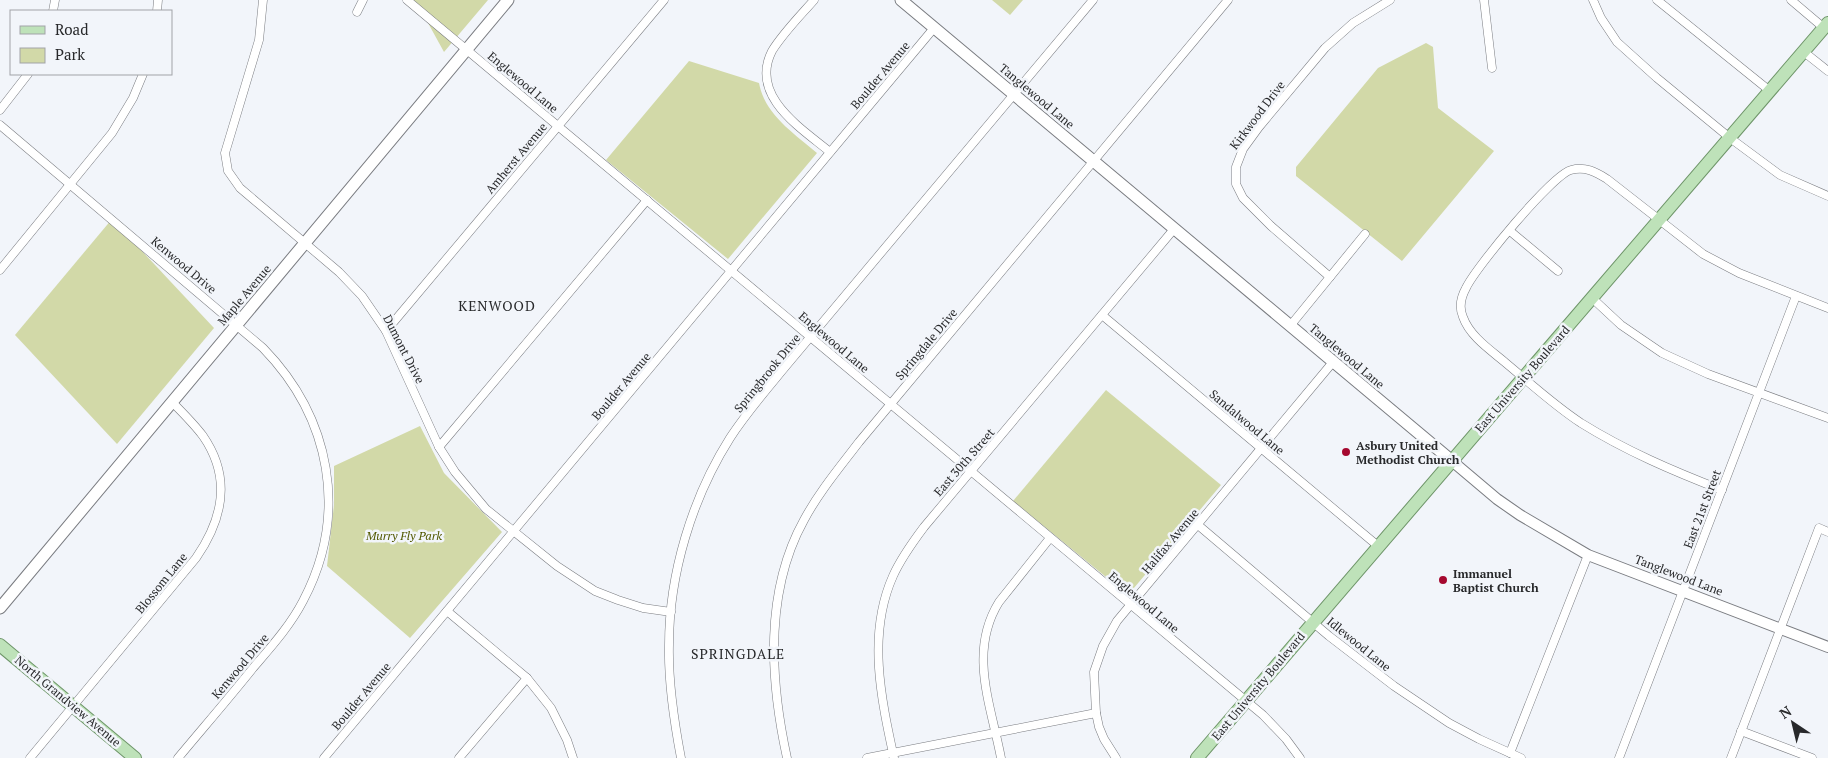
<svg xmlns="http://www.w3.org/2000/svg" width="1828" height="758" font-family="'PT Serif',serif">
<style>
.green{fill:#d2d9a8}
.lines{fill:none;stroke-linecap:round;stroke-linejoin:round}
.minor-casing{stroke:#7a7c81;stroke-width:9}
.tertiary-casing{stroke:#7a7c81;stroke-width:12}
.secondary-casing{stroke:#7a7c81;stroke-width:13}
.primary-casing{stroke:#6e9569;stroke-width:14}
.minor{stroke:#fff;stroke-width:8}
.tertiary{stroke:#fff;stroke-width:10}
.secondary{stroke:#fff;stroke-width:11}
.primary{stroke:#bee2b9;stroke-width:12}
.poi-dot{fill:#a5082f;stroke:#f2f5fa;stroke-width:2}
.labels{text-anchor:middle;dominant-baseline:central;stroke-width:5;stroke-linejoin:round;paint-order:stroke}
.street-label{font-size:12px;fill:#28292b;stroke:#f2f5fa}
.poi-label{font-size:12px;font-weight:bold;fill:#28292b;stroke:#f2f5fa;text-anchor:start}
.park-label{font-size:12px;font-style:italic;fill:#525900;stroke:#f2f5fa}
.neighbourhood-label{font-size:14px;letter-spacing:1px;fill:#28292b;stroke:#f2f5fa}
</style>
<rect width="100%" height="100%" fill="#f2f5fa"/>
<g class="green">
<polygon points="407,0 488,0 444,52 422,12"/>
<polygon points="992,0 1023,0 1010,15"/>
<polygon points="1426,43 1433,47 1438,108 1494,151 1402,261 1296,176 1296,167 1378,68"/>
<path d="M 689,61 L 759,83 C 765,115 794,133 817,153 L 728,259 L 606,160 Z"/>
<polygon points="112,219 214,328 117,444 15,335"/>
<polygon points="1106,390 1221,485 1128,595 1013,501"/>
<polygon points="420,426 444,473 502,532 410,638 327,566 334,505 334,466"/>
</g>
<g class="lines">
<g class="minor-casing">
<g id="minor">
<polyline points="263,0 259,40 225,153 228,171 240,188 339,272 362,296 386,331 439,447 455,472 486,509 557,566 595,591 618,600 643,608 671,612"/>
<polyline points="407,0 1263,715 1286,739 1300,758"/>
<path d="M 814,0 C 800,16 783,33 772,51 C 749,96 801,128 830,152"/>
<polyline points="1484,0 1492,68"/>
<polyline points="1593,0 1601,18 1617,42 1657,78 1730,138 1780,175 1828,196"/>
<polyline points="1657,0 1770,91"/>
<polyline points="1791,0 1824,28"/>
<polyline points="53,11 55,0"/>
<polyline points="157,11 158,0"/>
<polyline points="357,12 363,0"/>
<polyline points="1804,52 1828,71"/>
<polyline points="0,110 28,74"/>
<path d="M 0,125 L 263,348 C 331,418 349,514 303,601 C 290,626 271,647 253,668 C 229,698 203,728 178,758"/>
<polyline points="1510,231 1558,271"/>
<polyline points="0,270 112,133 133,98 143,74"/>
<polyline points="1330,277 1271,226 1243,198 1236,184 1236,167 1243,149 1259,127 1325,48 1353,23 1390,0"/>
<polyline points="1592,298 1621,325 1662,353 1708,374 1828,418"/>
<polyline points="1102,315 1378,546"/>
<polyline points="1290,326 1365,234"/>
<polyline points="386,331 664,0"/>
<polyline points="439,447 647,200"/>
<path d="M 1722,490 C 1673,471 1626,451 1581,423 C 1555,406 1531,384 1507,364 C 1492,351 1470,337 1463,317 C 1459,308 1461,297 1466,288 C 1476,267 1552,175 1571,170 C 1585,166 1596,172 1607,179 L 1703,254 L 1739,273 L 1828,308"/>
<polyline points="1198,525 1329,636 1394,686 1449,723 1479,739 1521,758"/>
<polyline points="447,611 527,678 551,708 567,740 573,758"/>
<polyline points="1741,731 1812,758"/>
<polyline points="1510,753 1588,555"/>
<path d="M 30,758 L 196,558 C 223,519 232,478 203,436 C 194,424 183,413 172,402"/>
<polyline points="324,758 934,28"/>
<polyline points="459,758 527,678"/>
<path d="M 681,758 C 674,721 668,683 669,645 C 669,574 692,498 730,438 C 747,412 767,389 786,366 L 1093,0"/>
<path d="M 787,758 C 770,680 764,592 804,520 C 819,492 840,467 859,442 L 1228,0"/>
<polyline points="867,758 1096,713"/>
<path d="M 894,758 C 881,698 867,634 893,576 C 901,558 912,543 924,527 L 1174,229"/>
<path d="M 1001,758 C 991,705 968,652 999,602 L 1050,538"/>
<polyline points="1116,758 1104,739 1099,727 1096,713 1094,672 1103,646 1117,621 1333,362"/>
<polyline points="1619,758 1796,296"/>
<polyline points="1731,758 1819,528 1828,532"/>
</g>
</g>
<g class="tertiary-casing">
<polyline id="tertiary" points="1452,461 1497,499 1520,515 1588,555 1828,647"/>
</g>
<g class="secondary-casing">
<g id="secondary">
<polyline points="901,0 1452,461"/>
<polyline points="0,608 508,0"/>
</g>
</g>
<g class="primary-casing">
<g id="primary">
<polyline points="0,645 135,758"/>
<polyline points="1197,758 1828,23"/>
</g>
</g>
<use href="#minor" class="minor"/>
<use href="#tertiary" class="tertiary"/>
<use href="#secondary" class="secondary"/>
<use href="#primary" class="primary"/>
</g>
<g class="poi-dot">
<circle cx="1346" cy="452" r="5"/>
<circle cx="1443" cy="580" r="5"/>
</g>
<g class="labels">
<g class="street-label">
<text transform="translate(880 75) rotate(-50)">Boulder Avenue</text>
<text transform="translate(523 82) rotate(40)">Englewood Lane</text>
<text transform="translate(1037 96) rotate(40)">Tanglewood Lane</text>
<text transform="translate(1257 115) rotate(-53)">Kirkwood Drive</text>
<text transform="translate(516 158) rotate(-50)">Amherst Avenue</text>
<text transform="translate(184 265) rotate(40)">Kenwood Drive</text>
<text transform="translate(244 295) rotate(-50)">Maple Avenue</text>
<text transform="translate(834 342) rotate(40)">Englewood Lane</text>
<text transform="translate(926 344) rotate(-50)">Springdale Drive</text>
<text transform="translate(404 349) rotate(63)">Dumont Drive</text>
<text transform="translate(1347 356) rotate(40)">Tanglewood Lane</text>
<text transform="translate(767 373) rotate(-51)">Springbrook Drive</text>
<text transform="translate(1522 379) rotate(-49)">East University Boulevard</text>
<text transform="translate(621 386) rotate(-50)">Boulder Avenue</text>
<text transform="translate(1247 422) rotate(40)">Sandalwood Lane</text>
<text transform="translate(964 462) rotate(-49)">East 30th Street</text>
<text transform="translate(1702 509) rotate(-69)">East 21st Street</text>
<text transform="translate(1170 541) rotate(-50)">Halifax Avenue</text>
<text transform="translate(1679 575) rotate(21)">Tanglewood Lane</text>
<text transform="translate(161 583) rotate(-51)">Blossom Lane</text>
<text transform="translate(1144 602) rotate(40)">Englewood Lane</text>
<text transform="translate(1359 644) rotate(39)">Idlewood Lane</text>
<text transform="translate(240 666) rotate(-50)">Kenwood Drive</text>
<text transform="translate(1258 686) rotate(-50)">East University Boulevard</text>
<text transform="translate(361 696) rotate(-50)">Boulder Avenue</text>
<text transform="translate(68 701) rotate(40)">North Grandview Avenue</text>
</g>
<g class="poi-label">
<text x="1356" y="445">Asbury United<tspan x="1356" dy="14">Methodist Church</tspan></text>
<text x="1453" y="573">Immanuel<tspan x="1453" dy="14">Baptist Church</tspan></text>
</g>
<g class="park-label">
<text x="404" y="535">Murry Fly Park</text>
</g>
<g class="neighbourhood-label">
<text x="497" y="305">KENWOOD</text>
<text x="738" y="653">SPRINGDALE</text>
</g>
</g>
<rect x="10" y="10" width="162" height="65" fill="#f2f5fa" stroke="#a1a3a7"/>
<rect x="20" y="26" width="25" height="8" fill="#bee2b9" stroke="#a1a3a7"/>
<text x="55" y="35" font-size="15" fill="#28292b">Road</text>
<rect x="20" y="48" width="25" height="15" fill="#d2d9a8" stroke="#a1a3a7"/>
<text x="55" y="60" font-size="15" fill="#28292b">Park</text>
<g transform="translate(1793 723) rotate(325)" stroke="#f2f5fa" stroke-width="4" paint-order="stroke">
<path d="M0-4L9 19L0 12L-9 19Z" fill="#28292b"/>
<text y="-8" font-size="14" font-weight="bold" text-anchor="middle" fill="#28292b">N</text>
</g>
</svg>
